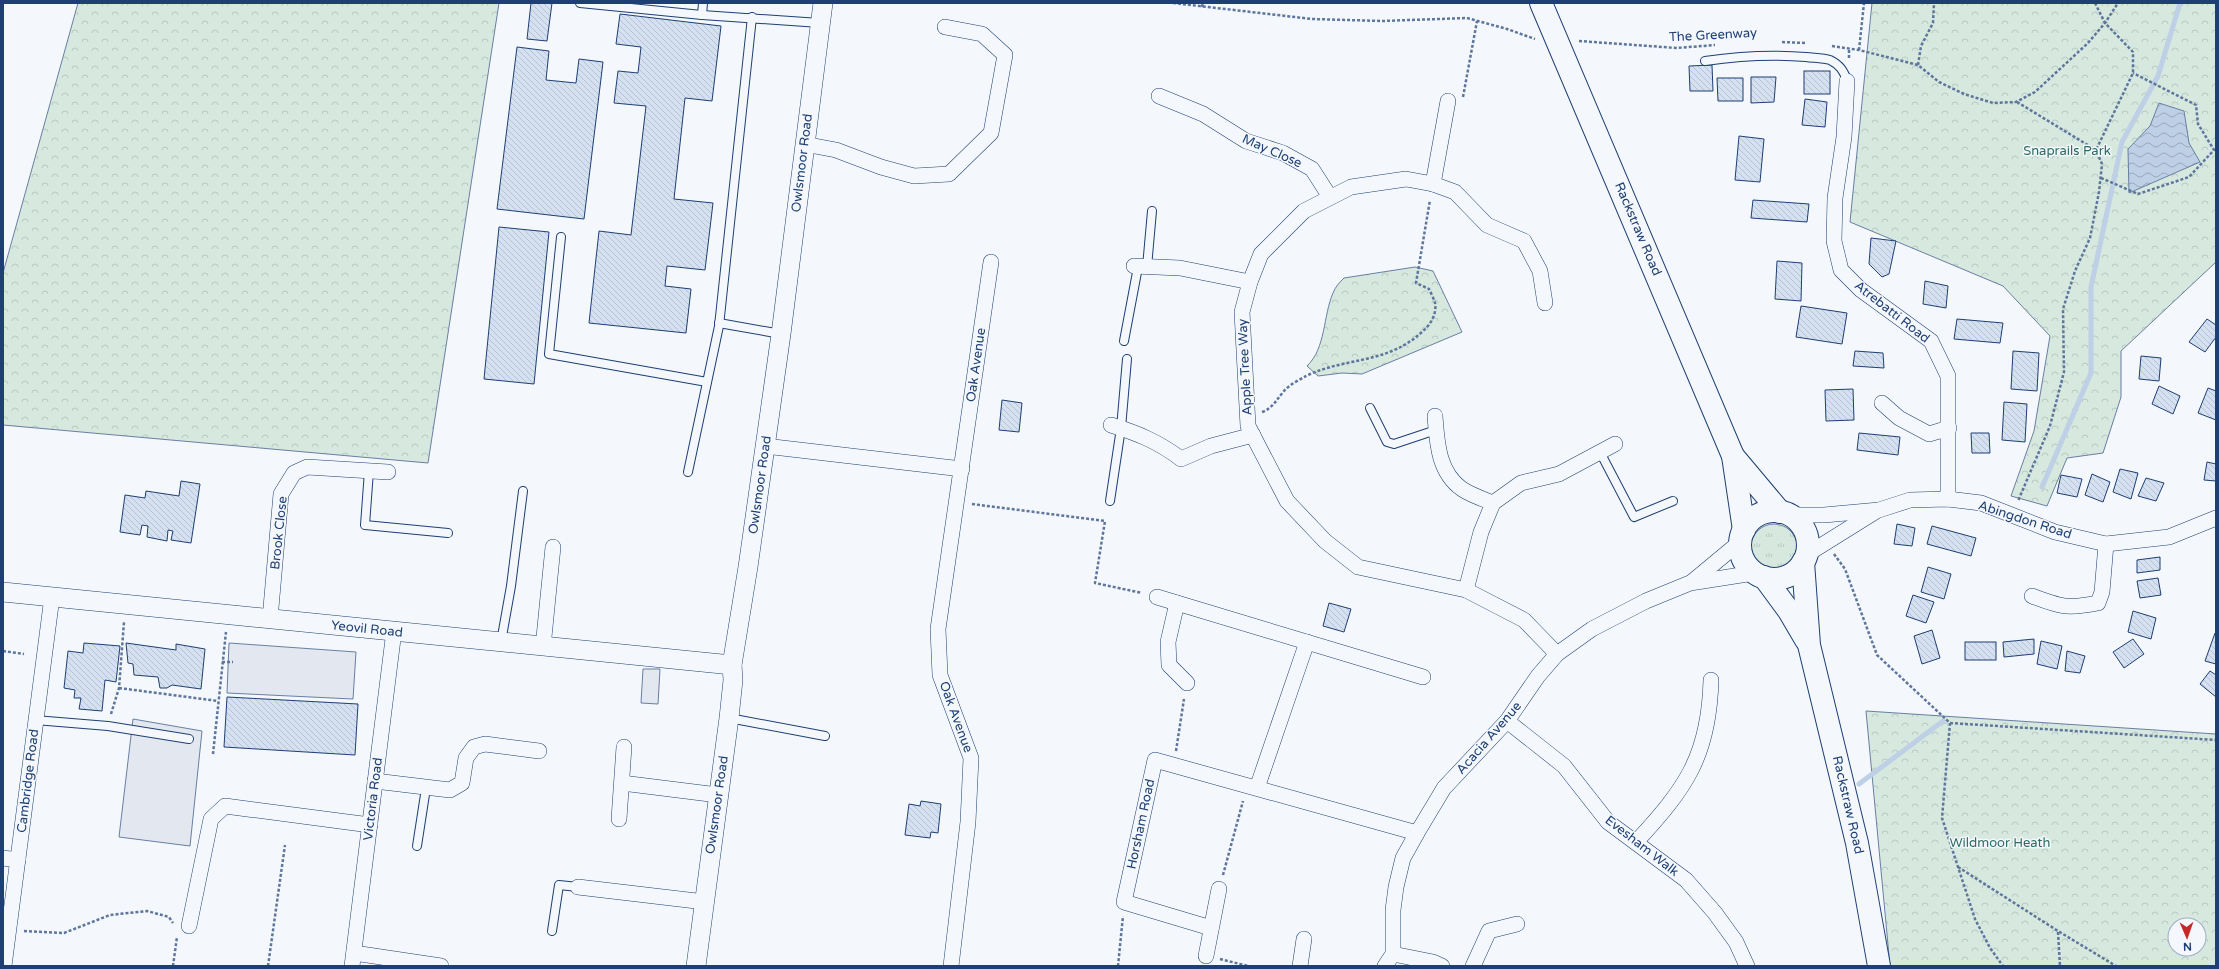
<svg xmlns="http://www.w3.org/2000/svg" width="2219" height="969" font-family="'Varela Round',sans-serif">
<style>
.grass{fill:url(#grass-tufts);stroke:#687fa3}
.park{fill:url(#park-crowns);stroke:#687fa3;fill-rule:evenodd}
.parking{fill:#e3e8f0;stroke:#687fa3}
.water{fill:url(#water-waves);stroke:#687fa3}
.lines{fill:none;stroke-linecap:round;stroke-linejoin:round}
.stream{stroke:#bed0e5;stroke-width:5}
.building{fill:url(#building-back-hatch);stroke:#1d3f73}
.service-casing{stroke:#1d3f73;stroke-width:10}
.minor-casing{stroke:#1d3f73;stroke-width:16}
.tertiary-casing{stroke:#1d3f73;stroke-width:20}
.primary-casing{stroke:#1d3f73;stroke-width:24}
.path{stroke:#5e769c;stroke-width:2.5;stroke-dasharray:3 2;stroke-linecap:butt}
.service{stroke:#f4f7fb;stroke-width:8}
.minor{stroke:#f4f7fb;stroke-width:15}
.tertiary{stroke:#f4f7fb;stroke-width:19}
.primary{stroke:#f4f7fb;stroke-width:22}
.labels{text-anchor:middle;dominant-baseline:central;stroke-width:3;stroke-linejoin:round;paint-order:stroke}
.street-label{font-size:13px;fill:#1d3f73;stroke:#f4f7fb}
.park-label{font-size:13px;fill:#2c6c60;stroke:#f4f7fb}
</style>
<defs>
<pattern id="grass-tufts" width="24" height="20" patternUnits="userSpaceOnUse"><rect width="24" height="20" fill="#d7e8df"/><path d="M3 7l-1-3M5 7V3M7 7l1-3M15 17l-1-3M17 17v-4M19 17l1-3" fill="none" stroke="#b8c8c3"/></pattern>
<pattern id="park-crowns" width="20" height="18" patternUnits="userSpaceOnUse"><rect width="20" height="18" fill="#d7e8df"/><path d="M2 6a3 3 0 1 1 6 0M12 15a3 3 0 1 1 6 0" fill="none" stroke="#b8c8c3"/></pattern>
<pattern id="water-waves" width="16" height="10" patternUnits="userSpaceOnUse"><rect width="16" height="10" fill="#bed0e5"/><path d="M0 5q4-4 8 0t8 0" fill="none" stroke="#9aaabe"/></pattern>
<pattern id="building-back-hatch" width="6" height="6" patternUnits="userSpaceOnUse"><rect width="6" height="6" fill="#d5e0f0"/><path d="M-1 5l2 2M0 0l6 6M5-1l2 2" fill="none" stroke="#b6c1d1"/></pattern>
</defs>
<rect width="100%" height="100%" fill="#f4f7fb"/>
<circle class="grass" cx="1774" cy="547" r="23"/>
<g class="park">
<polygon points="78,3 499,3 428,463 3,425 3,273"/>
<polygon points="1872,3 2216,3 2216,262 2121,351 2121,397 2103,453 2067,458 2047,506 2011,496 2034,431 2050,336 2003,286 1850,222"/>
<path d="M 1415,267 L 1433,271 L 1462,332 L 1362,374 L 1342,373 L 1318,376 L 1307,366 C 1326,348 1323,316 1333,293 C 1335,287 1340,282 1344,278 Z"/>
<path d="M 1866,711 L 2216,734 L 2216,966 L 1890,966 ZM 2175,925 L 2199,925 L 2199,949 L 2175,949 Z"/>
</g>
<g class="parking">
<polygon points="229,643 356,652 353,699 227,693"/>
<polygon points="643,669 660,669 658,704 641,703"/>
<polygon points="133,719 202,731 190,846 119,837"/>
</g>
<polygon class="water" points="2159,103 2184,111 2189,143 2200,162 2129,193 2128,149 2150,126"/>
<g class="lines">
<g class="stream">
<polyline points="2042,487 2091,373 2091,287 2122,142 2158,76 2180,3"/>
<polyline points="1859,784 1943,721"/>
</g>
</g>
<g class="building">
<polygon points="531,3 552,3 547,41 527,39"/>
<polygon points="620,14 721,26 712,101 685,98 674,199 713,203 705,270 667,266 665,286 691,289 686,333 589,323 599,231 631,235 646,106 614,103 618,71 638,73 641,47 616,44"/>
<polygon points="517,47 549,51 546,80 576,83 579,59 603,62 584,219 497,209"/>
<polygon points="1712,65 1713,91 1690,91 1689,66"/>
<rect x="1804" y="71" width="26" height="23"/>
<polygon points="1751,77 1776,77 1774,102 1751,103"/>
<polygon points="1717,78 1743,78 1743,101 1718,101"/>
<polygon points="1805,99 1827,102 1825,127 1802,125"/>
<polygon points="1739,136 1764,139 1760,182 1735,180"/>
<polygon points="1753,200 1809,204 1807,222 1751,218"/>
<polygon points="499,227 549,232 534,384 484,379"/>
<polygon points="1871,238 1896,241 1889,274 1882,277 1869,264"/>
<polygon points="1777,261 1802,263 1801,301 1775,299"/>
<polygon points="1925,281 1948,286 1946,308 1923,304"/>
<polygon points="1801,306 1847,313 1842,344 1796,337"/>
<polygon points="1957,319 2003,323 2000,343 1954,339"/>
<polygon points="2207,319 2216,325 2216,337 2205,352 2189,342"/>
<polygon points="1855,351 1883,353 1884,368 1853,366"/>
<polygon points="2013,351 2039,353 2037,391 2011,389"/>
<polygon points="2141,356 2161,358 2159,381 2139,379"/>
<polygon points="2159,386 2180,396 2173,414 2152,404"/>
<polygon points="2208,388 2216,391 2216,420 2198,413"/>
<polygon points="1853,389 1854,420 1826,421 1825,390"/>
<polygon points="1002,400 1022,403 1019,432 999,430"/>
<polygon points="2004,402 2027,404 2025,442 2002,440"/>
<polygon points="1859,433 1900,437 1898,455 1857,450"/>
<polygon points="1971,433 1989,433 1990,453 1972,453"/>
<polygon points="2207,462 2216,464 2216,481 2204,480"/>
<polygon points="2120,469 2138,473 2131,499 2113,492"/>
<polygon points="2092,474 2110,482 2103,502 2085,495"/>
<polygon points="2061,475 2082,479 2077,497 2057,493"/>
<polygon points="2146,478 2164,483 2156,501 2138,496"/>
<polygon points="181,481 200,484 191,543 171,540 173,531 168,530 167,541 147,537 148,526 142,525 140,535 120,532 125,495 145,498 146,491 179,496"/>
<polygon points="1897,524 1915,528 1912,546 1894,544"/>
<polygon points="1932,526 1976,538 1971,556 1927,544"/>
<polygon points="2160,557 2160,570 2137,573 2137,560"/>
<polygon points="1928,567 1951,574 1944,599 1921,592"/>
<polygon points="2158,578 2161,595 2140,598 2137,581"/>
<polygon points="1913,595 1934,602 1926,623 1906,616"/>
<polygon points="1329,603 1351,609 1344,632 1323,626"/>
<polygon points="2133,611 2156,618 2151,639 2128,632"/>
<polygon points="1932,630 1940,658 1922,664 1914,636"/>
<polygon points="2215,633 2216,633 2216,664 2205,661"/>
<polygon points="2034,639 2034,654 2004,657 2003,642"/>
<polygon points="2133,639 2144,654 2124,668 2113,652"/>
<polygon points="2041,641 2062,646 2057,669 2037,664"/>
<rect x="1965" y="642" width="31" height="18"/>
<polygon points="84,643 120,646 116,682 105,680 102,711 79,709 81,698 74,698 75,690 64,688 68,651 83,653"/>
<polygon points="126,643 176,650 176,644 205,649 201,689 172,685 167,688 160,688 158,677 134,675 133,664 128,663"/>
<polygon points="2067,651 2085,656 2080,673 2065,671"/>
<polygon points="2210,671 2216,675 2216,697 2200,684"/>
<polygon points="227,697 358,704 355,755 224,747"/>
<polygon points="921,801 941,804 938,833 931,832 930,838 905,835 909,804 920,806"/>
</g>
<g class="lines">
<g class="service-casing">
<g id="service">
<polyline points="580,3 702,15 820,23"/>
<polyline points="702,15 703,3"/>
<path d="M 1705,61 C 1739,56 1771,54 1806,57 C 1813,58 1823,58 1830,60 C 1840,65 1844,71 1847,81"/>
<polyline points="561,237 549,354 707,382"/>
<polyline points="1147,267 1152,211"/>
<polyline points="719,323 781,334"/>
<polyline points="1124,341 1138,267"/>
<polyline points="1370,408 1387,442 1394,444 1436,430"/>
<polyline points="1600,452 1634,517 1673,501"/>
<polyline points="369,471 365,525 448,533"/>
<polyline points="688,472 719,326 752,17"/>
<polyline points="1110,501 1121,428 1127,359"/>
<polyline points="501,642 511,586 523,491"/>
<polyline points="729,718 825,736"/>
<polyline points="35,720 108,726 189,739"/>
<polyline points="417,846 426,788"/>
<polyline points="552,931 559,885 578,887"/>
</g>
</g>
<g class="minor-casing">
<g id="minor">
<polyline points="1847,81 1844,137 1835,198 1834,241 1841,270 1861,290 1931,341 1948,376 1948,499"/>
<polyline points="1159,96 1203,114 1246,141 1283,153 1312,169 1330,197"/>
<polyline points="804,144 836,150 881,167 914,176 949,174 991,133 1005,55 982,34 945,27"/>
<polyline points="1433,184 1448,101"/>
<polyline points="1134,266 1180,268 1250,282"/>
<polyline points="1545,303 1540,271 1524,241 1487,225 1455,192 1433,184 1406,179 1351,187 1304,211 1261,254 1250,282 1242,312 1248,426 1287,501 1325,541 1358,567 1466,590 1524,620 1557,654"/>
<polyline points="1882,403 1899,418 1929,434 1949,428"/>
<path d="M 1435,416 C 1437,442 1438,472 1462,489 C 1471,495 1483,499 1493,503"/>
<path d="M 1111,425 C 1137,433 1159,442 1181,459 L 1211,446 L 1253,435"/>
<polyline points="765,446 962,469"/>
<polyline points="1790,515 1824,515 1879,510 1910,500 1948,499 1981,503 2055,532 2106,544 2169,537 2216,518"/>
<polyline points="1806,555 1875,512"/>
<polyline points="1693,581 1740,542"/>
<polyline points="1466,590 1481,532 1493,503 1521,483 1559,474 1615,444"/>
<path d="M 2032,596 C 2061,607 2067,609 2098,603 L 2102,592 L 2106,544"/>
<polyline points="1157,597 1423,677"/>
<polyline points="1177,603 1168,642 1169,665 1187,683"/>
<polyline points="270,619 281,494 294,473 307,467 388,472"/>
<polyline points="543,647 553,547"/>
<polyline points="1507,721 1564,766 1608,822 1686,880 1715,913 1736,942 1747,966"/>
<polyline points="375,781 450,790 462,783 466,758 474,747 485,744 539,751"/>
<polyline points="622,783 718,795"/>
<polyline points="1257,788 1307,642"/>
<polyline points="619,819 624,747"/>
<path d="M 1636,842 C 1686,788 1709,756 1711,680"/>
<polyline points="3,858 18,860"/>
<polyline points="578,887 705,902"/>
<polyline points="189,926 211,819 225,806 370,825"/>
<polyline points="1211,928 1124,902 1155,760 1417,833"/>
<polyline points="354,953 441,966"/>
<polyline points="1393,954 1433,962 1442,966"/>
<polyline points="1206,956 1219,889"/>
<polyline points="4,966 52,597"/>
<polyline points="352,966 394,631"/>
<polyline points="951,966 968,822 971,758 940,675 938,629 991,262"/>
<polyline points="1300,966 1304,939"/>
<polyline points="1385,966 1393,954 1393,910 1396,887 1403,858 1417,833 1444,788 1507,721 1538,676 1557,654 1592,629 1646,601 1690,583 1754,573"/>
<polyline points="1473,966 1489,931 1517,924"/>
</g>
</g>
<g class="tertiary-casing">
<g id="tertiary">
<polyline points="3,592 732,665"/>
<polyline points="696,966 729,718 733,680 732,665 748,567 781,334 823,3"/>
</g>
</g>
<g class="primary-casing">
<g id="primary">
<polyline points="1541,3 1733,456 1744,530"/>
<polyline points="1733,456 1780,512"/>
<circle cx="1774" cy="545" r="34"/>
<polyline points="1803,562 1809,645 1857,843 1879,966"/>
<polyline points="1764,577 1789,611 1806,640"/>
</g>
</g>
<g class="path">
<polyline points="1173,3 1312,19 1382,21 1467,18 1507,29 1535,39"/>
<polyline points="2095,3 2105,23 2133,52 2133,73 2096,150"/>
<polyline points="1202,7 1203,3"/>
<polyline points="1579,41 1677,48 1715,45"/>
<polyline points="1782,42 1805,43"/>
<polyline points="1832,46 1859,50 1918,65 1939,82 1964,94 1993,103 2016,102 2035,92 2088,43 2105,23 2118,3"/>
<polyline points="1859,50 1864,3"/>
<polyline points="1849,58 1849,48"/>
<polyline points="1918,65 1921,46 1933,23 1934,3"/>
<polyline points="1463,97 1477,21"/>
<polyline points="2017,102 2096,150 2102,164 2099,192 2090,238 2075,271 2063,309 2064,372 2050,426 2018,501"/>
<polyline points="2101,178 2138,194 2189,177 2214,150 2198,124 2196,105 2133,73"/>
<path d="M 1262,412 C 1273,408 1277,399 1284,391 C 1289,385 1299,380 1306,376 C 1348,356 1388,365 1424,330 C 1431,324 1437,313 1435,303 C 1434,299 1431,293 1429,289 L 1416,283 L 1430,200"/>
<polyline points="972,504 1105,521 1095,583 1142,593"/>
<polyline points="1834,554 1845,569 1877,655 1950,723 1942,818 1975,919 1990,948 2003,966"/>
<polyline points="3,651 24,654"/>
<polyline points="222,662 233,662"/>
<polyline points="119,688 218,701"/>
<polyline points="111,714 119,688 124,622"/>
<polyline points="1950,723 2216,740"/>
<polyline points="1176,751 1184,699"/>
<polyline points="213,754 226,632"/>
<polyline points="1958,867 2058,931 2116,966"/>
<polyline points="1223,875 1243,801"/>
<polyline points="24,931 64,933 110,915 147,911 169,917 173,923"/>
<polyline points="2058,932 2060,966"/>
<polyline points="1220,959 1248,966"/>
<polyline points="173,966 177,937"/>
<polyline points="268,966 285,845"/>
<polyline points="1118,966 1123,916"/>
</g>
<use href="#service" class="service"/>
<use href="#minor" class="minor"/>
<use href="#tertiary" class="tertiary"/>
<use href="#primary" class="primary"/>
</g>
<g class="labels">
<g class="street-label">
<text transform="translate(1713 35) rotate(-3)">The Greenway</text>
<text transform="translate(1272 151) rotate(24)">May Close</text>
<text transform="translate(802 163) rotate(-83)">Owlsmoor Road</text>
<text transform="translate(1638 229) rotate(67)">Rackstraw Road</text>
<text transform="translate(1892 312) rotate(38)">Atrebatti Road</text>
<text transform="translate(976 365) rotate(-82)">Oak Avenue</text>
<text transform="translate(1245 367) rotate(-93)">Apple Tree Way</text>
<text transform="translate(760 485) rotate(-82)">Owlsmoor Road</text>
<text transform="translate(2025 520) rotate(18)">Abingdon Road</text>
<text transform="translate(279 533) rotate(-84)">Brook Close</text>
<text transform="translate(367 629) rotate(6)">Yeovil Road</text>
<text transform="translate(956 717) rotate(70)">Oak Avenue</text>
<text transform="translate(1489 738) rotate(-49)">Acacia Avenue</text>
<text transform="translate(28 781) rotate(-83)">Cambridge Road</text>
<text transform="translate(373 799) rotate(-83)">Victoria Road</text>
<text transform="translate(717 805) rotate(-82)">Owlsmoor Road</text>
<text transform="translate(1848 805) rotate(77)">Rackstraw Road</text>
<text transform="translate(1141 824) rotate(-78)">Horsham Road</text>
<text transform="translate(1642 846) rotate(38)">Evesham Walk</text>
</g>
<g class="park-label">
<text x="2067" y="151">Snaprails Park</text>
<text x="2000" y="843">Wildmoor Heath</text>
</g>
</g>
<rect width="2219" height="969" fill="none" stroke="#1d3f73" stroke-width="8"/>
<g transform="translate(2187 937) rotate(178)"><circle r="19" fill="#f4f7fb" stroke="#9eadc5"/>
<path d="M0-3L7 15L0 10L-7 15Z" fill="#c62828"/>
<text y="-6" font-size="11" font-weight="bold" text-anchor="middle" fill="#1d3f73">N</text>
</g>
</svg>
